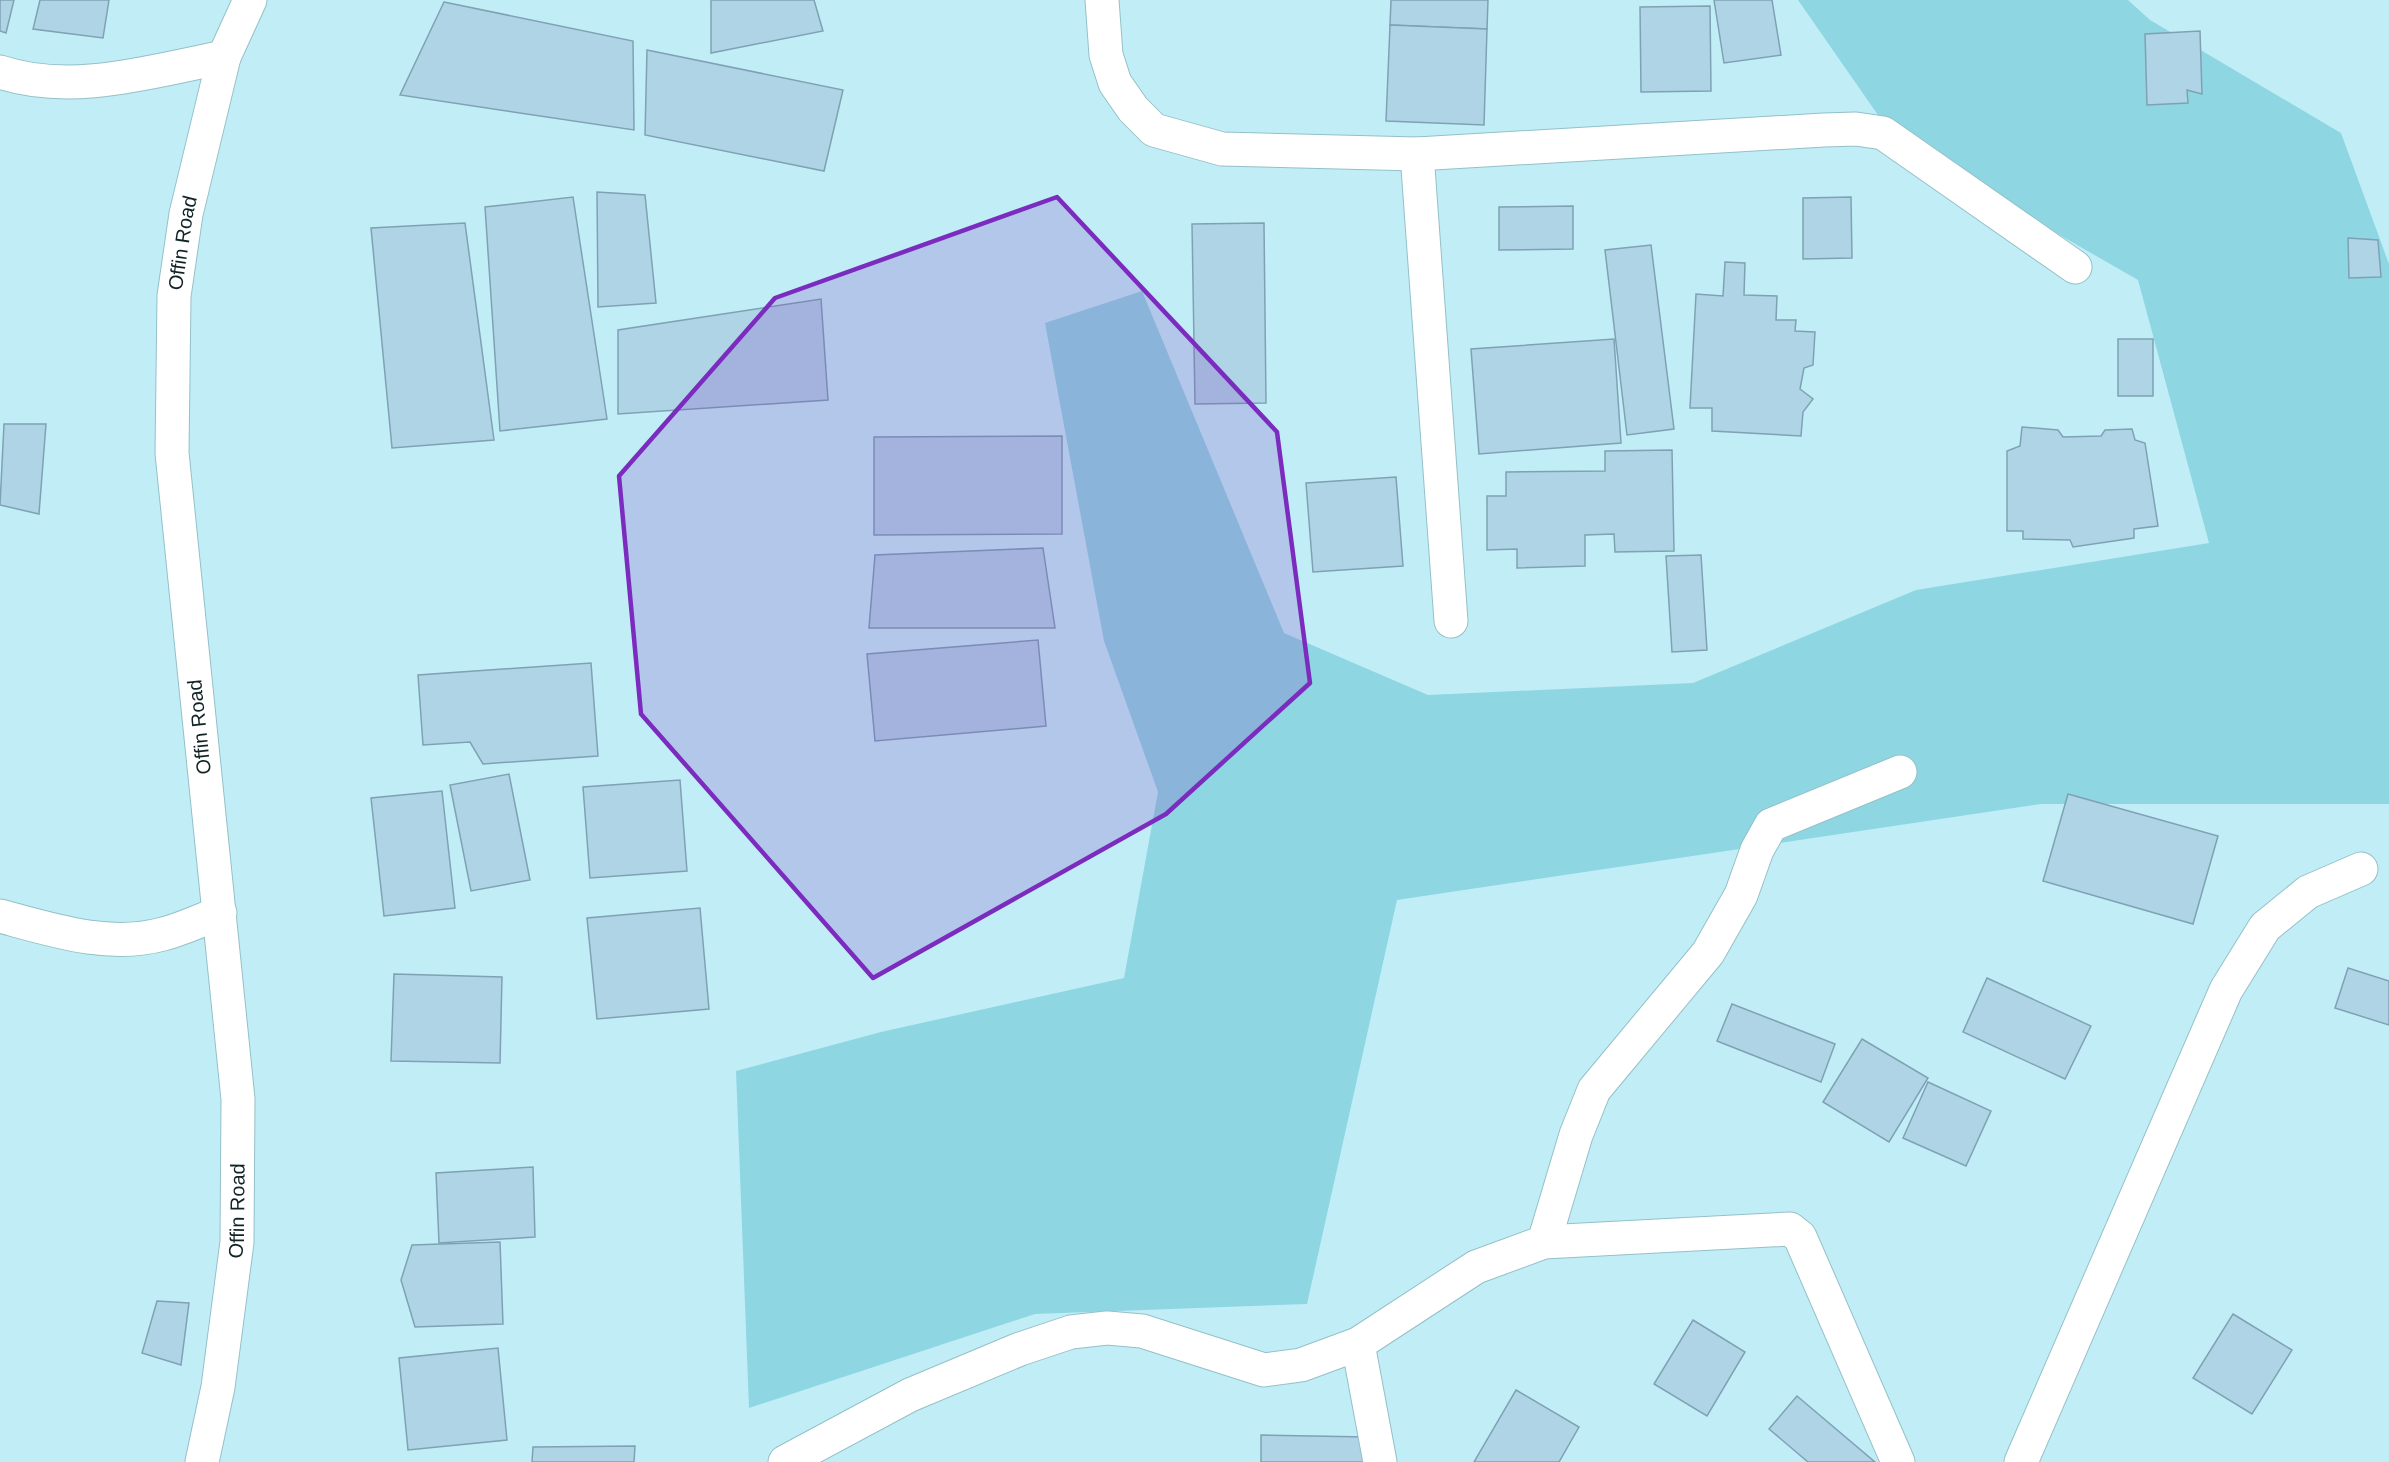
<svg xmlns="http://www.w3.org/2000/svg" width="2389" height="1462" font-family="Arial,sans-serif">
<style>
.green{fill:#8fd6e3}
.building{fill:#aed4e6;stroke:#7ea2b4;stroke-width:1.5}
.lines{fill:none;stroke-linecap:round;stroke-linejoin:round}
.minor-casing{stroke:#94c0c8;stroke-width:35}
.tertiary-casing{stroke:#94c0c8;stroke-width:35}
.minor{stroke:#fff;stroke-width:33}
.tertiary{stroke:#fff;stroke-width:33}
.marked{fill:#7b2cbf;fill-opacity:0.2;stroke:#7b2cbf;stroke-width:4.5;stroke-linejoin:round}
.labels{text-anchor:middle;dominant-baseline:central;stroke-width:5;stroke-linejoin:round;paint-order:stroke}
.street-label{font-size:20px;fill:#122326;stroke:#fff}
</style>
<rect width="100%" height="100%" fill="#c1eef6"/>
<polygon class="green" points="1798,0 2128,0 2150,20 2341,133 2389,264 2389,804 2041,804 1397,900 1307,1304 1035,1314 749,1408 736,1071 881,1032 1124,978 1158,792 1104,641 1045,323 1142,291 1284,633 1428,695 1693,683 1916,590 2209,543 2138,280 1896,141"/>
<g class="building">
<polygon points="0,0 14,0 6,33 0,31"/>
<polygon points="40,0 109,0 103,38 33,29"/>
<polygon points="711,0 814,0 823,31 711,53"/>
<polygon points="1391,0 1488,0 1487,29 1390,25"/>
<polygon points="1714,0 1772,0 1781,55 1724,63"/>
<polygon points="444,2 633,41 634,130 400,95"/>
<polygon points="1710,6 1711,91 1641,92 1640,7"/>
<polygon points="1390,25 1487,29 1484,125 1386,121"/>
<polygon points="2200,31 2202,94 2187,90 2188,103 2147,105 2145,34"/>
<polygon points="647,50 843,90 824,171 645,135"/>
<polygon points="597,192 645,195 656,303 598,307"/>
<polygon points="573,197 607,419 500,431 485,207"/>
<polygon points="1851,197 1852,258 1803,259 1803,198"/>
<polygon points="1573,206 1573,249 1499,250 1499,207"/>
<polygon points="465,223 494,440 392,448 371,228"/>
<polygon points="1264,223 1266,403 1195,404 1192,224"/>
<polygon points="2348,238 2378,240 2381,277 2349,278"/>
<polygon points="1651,245 1674,429 1627,435 1605,250"/>
<polygon points="1725,262 1745,263 1744,295 1777,296 1776,320 1796,320 1795,331 1815,332 1813,365 1804,368 1800,389 1813,399 1803,412 1801,436 1712,431 1712,408 1690,408 1696,294 1723,296"/>
<polygon points="821,299 828,400 618,414 618,330"/>
<polygon points="1614,339 1621,443 1479,454 1471,349"/>
<rect x="2118" y="339" width="35" height="57"/>
<polygon points="4,424 46,424 39,514 0,505"/>
<polygon points="2022,427 2058,430 2063,437 2101,436 2105,430 2132,429 2135,440 2145,443 2158,526 2134,529 2134,538 2073,547 2070,540 2023,539 2023,531 2007,531 2007,451 2020,446"/>
<polygon points="1062,436 1062,534 874,535 874,437"/>
<polygon points="1672,450 1674,551 1615,552 1614,534 1585,535 1585,566 1517,568 1517,549 1487,550 1487,496 1506,496 1506,472 1605,471 1605,451"/>
<polygon points="1396,477 1403,566 1313,572 1306,483"/>
<polygon points="1043,548 1055,628 869,628 875,555"/>
<polygon points="1701,555 1707,650 1672,652 1666,556"/>
<polygon points="1038,640 1046,726 875,741 867,654"/>
<polygon points="591,663 598,756 483,764 470,742 423,745 418,675"/>
<polygon points="509,774 530,880 471,891 450,785"/>
<polygon points="680,780 687,871 590,878 583,787"/>
<polygon points="442,791 455,908 384,916 371,798"/>
<polygon points="2068,794 2218,836 2193,924 2043,881"/>
<polygon points="700,908 709,1009 597,1019 587,918"/>
<polygon points="2348,968 2389,981 2389,1025 2335,1008"/>
<polygon points="394,974 502,977 500,1063 391,1061"/>
<polygon points="1987,978 2091,1026 2065,1079 1963,1032"/>
<polygon points="1732,1004 1835,1044 1821,1082 1717,1041"/>
<polygon points="1862,1039 1928,1078 1889,1142 1823,1102"/>
<polygon points="1928,1082 1991,1111 1966,1166 1903,1138"/>
<polygon points="533,1167 535,1237 439,1243 436,1173"/>
<polygon points="500,1242 503,1324 415,1327 401,1280 412,1245"/>
<polygon points="157,1301 189,1303 181,1365 142,1353"/>
<polygon points="2233,1314 2292,1350 2252,1414 2193,1378"/>
<polygon points="1693,1320 1745,1352 1707,1416 1654,1384"/>
<polygon points="498,1348 507,1440 408,1450 399,1358"/>
<polygon points="1516,1390 1579,1427 1559,1462 1474,1462"/>
<polygon points="1797,1396 1875,1462 1808,1462 1769,1429"/>
<polygon points="1261,1435 1368,1437 1368,1462 1261,1462"/>
<polygon points="635,1446 634,1462 532,1462 533,1447"/>
</g>
<g class="lines">
<g class="minor-casing">
<g id="minor">
<polyline points="1102,0 1106,55 1115,83 1133,109 1154,130 1222,149 1417,154 1824,130 1856,129 1883,133 2075,267"/>
<path d="M 0,72 C 71,96 153,71 224,57"/>
<polyline points="1417,154 1451,621"/>
<path d="M 0,916 C 52,930 109,949 163,934 C 182,929 201,920 220,913"/>
<polyline points="1544,1242 1576,1135 1594,1090 1708,953 1741,895 1757,850 1771,825 1900,772"/>
<polyline points="1358,1344 1380,1462"/>
<polyline points="785,1462 910,1395 1020,1349 1071,1332 1107,1328 1142,1331 1264,1370 1301,1365 1358,1344 1476,1267 1544,1242 1790,1229 1800,1237 1898,1462"/>
<polyline points="2021,1462 2226,990 2265,927 2308,892 2361,869"/>
</g>
</g>
<g class="tertiary-casing">
<g id="tertiary">
<path id="s1" d="M 202,1462 L 218,1387 L 237,1242 L 238,1099 L 172,453 L 174,296 L 186,214 L 224,57 L 250,0"/>
</g>
</g>
<use href="#minor" class="minor"/>
<use href="#tertiary" class="tertiary"/>
</g>
<path class="marked" d="M 1057,197 L 1277,432 L 1310,683 L 1166,814 L 873,978 L 641,714 L 619,476 L 775,298 Z"/>
<g class="labels">
<g class="street-label">
<text stroke="none"><textPath href="#s1" startOffset="1226">Offin Road</textPath></text>
<text transform="translate(199 727) rotate(-96)">Offin Road</text>
<text stroke="none"><textPath href="#s1" startOffset="254">Offin Road</textPath></text>
</g>
</g>
</svg>
